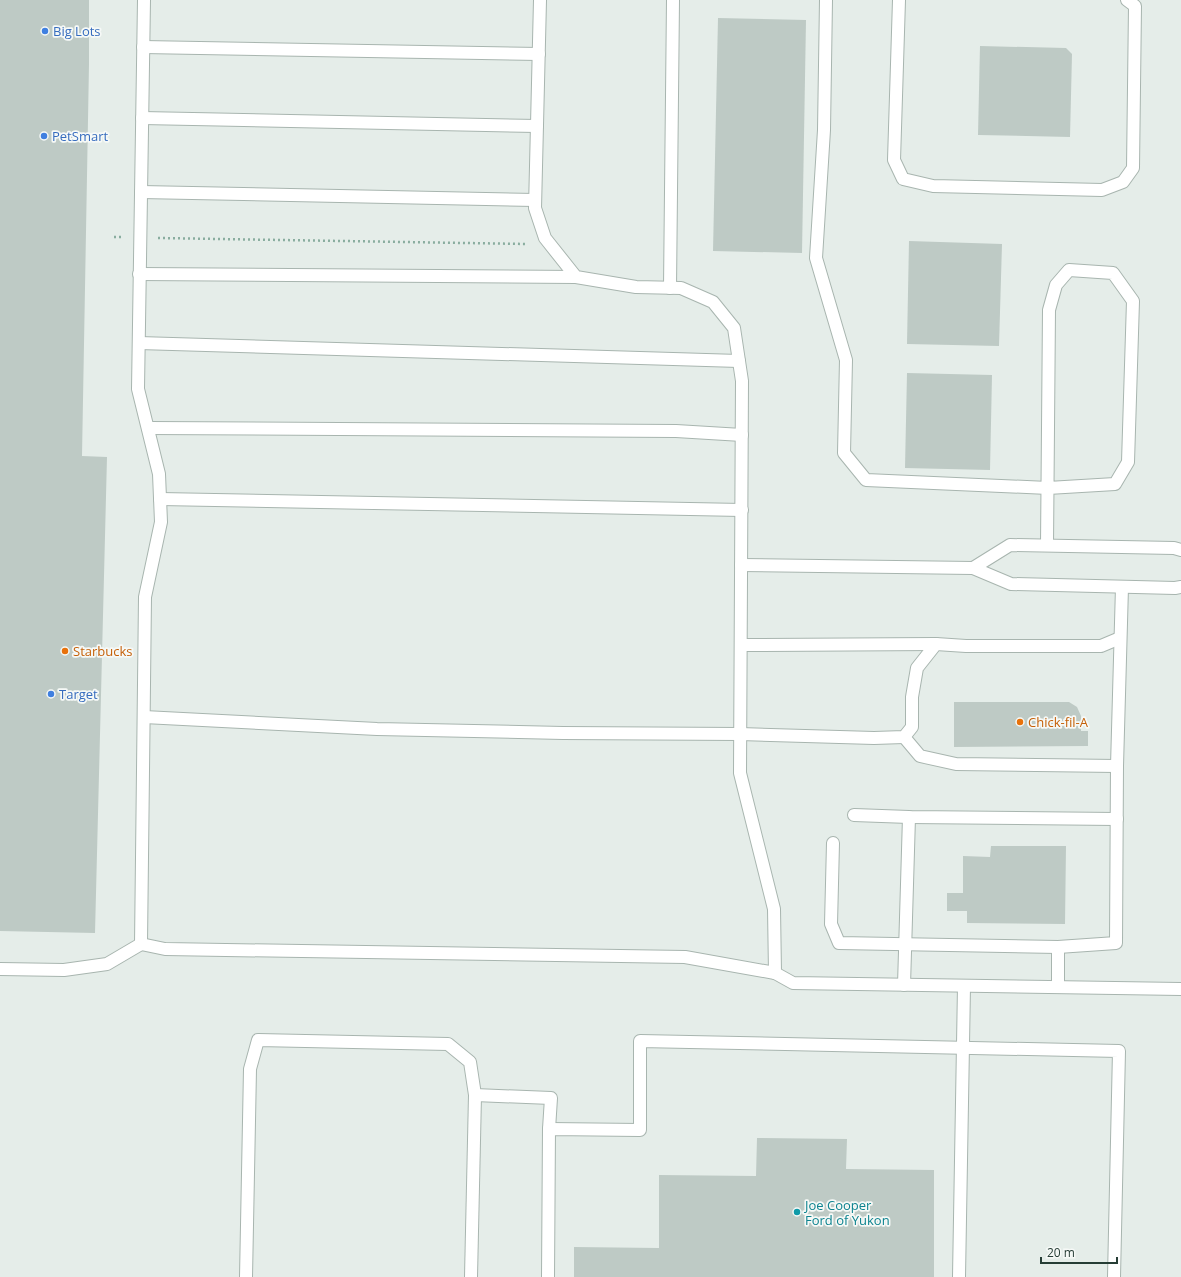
<svg xmlns="http://www.w3.org/2000/svg" width="1181" height="1277" font-family="'Open Sans',sans-serif">
<style>
.building{fill:#becac5}
.lines{fill:none;stroke-linecap:round;stroke-linejoin:round}
.lane-casing{stroke:#a8b5af;stroke-width:14}
.path{stroke:#89ad9f;stroke-width:2.5;stroke-dasharray:2 3;stroke-linecap:butt}
.lane{stroke:#fff;stroke-width:12}
.shop-dot{fill:#3f7fe0;stroke:#f6f9f7;stroke-width:1.5}
.food-dot{fill:#e8710a;stroke:#f6f9f7;stroke-width:1.5}
.culture-dot{fill:#0f9aa8;stroke:#f6f9f7;stroke-width:1.5}
.labels{text-anchor:middle;dominant-baseline:central;stroke-width:3.5;stroke-linejoin:round;paint-order:stroke}
.shop-label{font-size:13px;fill:#366cbe;stroke:#f6f9f7;text-anchor:start}
.food-label{font-size:13px;fill:#c56008;stroke:#f6f9f7;text-anchor:start}
.culture-label{font-size:13px;fill:#0d838f;stroke:#f6f9f7;text-anchor:start}
</style>
<rect width="100%" height="100%" fill="#e5ede9"/>
<g class="building">
<polygon points="0,0 89,0 89,64 82,456 107,457 95,933 0,931"/>
<polygon points="718,18 806,20 802,253 713,251"/>
<polygon points="980,46 1066,48 1072,54 1070,137 978,135"/>
<polygon points="909,241 1002,244 999,346 907,344"/>
<polygon points="907,373 992,375 990,470 905,468"/>
<polygon points="954,702 1069,702 1077,707 1081,716 1081,731 1088,731 1088,746 954,747"/>
<polygon points="991,846 1066,846 1065,924 967,923 967,911 947,911 947,893 963,893 963,856 990,857"/>
<polygon points="757,1138 847,1139 846,1169 934,1170 934,1277 574,1277 574,1247 659,1248 659,1175 756,1176"/>
</g>
<g class="lines">
<g class="lane-casing">
<g id="lane">
<polyline points="540,0 535,208 545,238 576,277 636,287 681,288 713,302 734,328 742,381 740,773 774,909 775,973 793,983 1181,989"/>
<polyline points="826,0 824,130 816,258 846,360 844,453 866,480 1048,488 1115,484 1128,462 1133,301 1113,273 1069,270 1056,285 1049,310 1047,545"/>
<polyline points="899,0 894,160 903,179 933,186 1102,190 1123,182 1133,168 1135,6 1127,0"/>
<polyline points="143,47 539,54"/>
<polyline points="142,118 537,126"/>
<polyline points="141,192 535,200"/>
<polyline points="139,274 576,277"/>
<polyline points="670,288 673,0"/>
<polyline points="139,343 739,361"/>
<polyline points="148,428 676,431 742,435"/>
<polyline points="160,499 742,510"/>
<polyline points="741,565 973,568 1011,584 1175,588 1181,587"/>
<polyline points="973,568 1010,545 1174,548 1181,550"/>
<polyline points="741,645 936,644"/>
<polyline points="144,717 377,729 563,733 740,734 874,738 904,737 912,727 912,697 917,668 936,644 966,646 1101,646 1120,638"/>
<polyline points="904,737 920,756 956,764 1117,766"/>
<polyline points="854,815 909,817 1117,819"/>
<polyline points="833,843 831,924 839,943 1058,947 1116,943 1117,766 1122,587"/>
<polyline points="141,944 165,949 685,957 775,973"/>
<polyline points="0,969 64,970 107,964 141,944 145,597 161,522 159,474 138,389 144,0"/>
<polyline points="904,985 909,817"/>
<polyline points="1058,987 1058,947"/>
<polyline points="246,1277 250,1069 258,1040 448,1044 470,1062 475,1095 551,1098 549,1129"/>
<polyline points="471,1277 475,1095"/>
<polyline points="548,1277 549,1129 640,1130 640,1041 1119,1051 1114,1277"/>
<polyline points="959,1277 964,986"/>
</g>
</g>
<g class="path">
<polyline points="114,237 121,237"/>
<polyline points="158,238 527,244"/>
</g>
<use href="#lane" class="lane"/>
</g>
<g class="shop-dot">
<circle cx="45" cy="31" r="4"/>
<circle cx="44" cy="136" r="4"/>
<circle cx="51" cy="694" r="4"/>
</g>
<g class="food-dot">
<circle cx="65" cy="651" r="4"/>
<circle cx="1020" cy="722" r="4"/>
</g>
<circle class="culture-dot" cx="797" cy="1212" r="4"/>
<g class="labels">
<g class="shop-label">
<text x="53" y="31">Big Lots</text>
<text x="52" y="136">PetSmart</text>
<text x="59" y="694">Target</text>
</g>
<g class="food-label">
<text x="73" y="651">Starbucks</text>
<text x="1028" y="722">Chick-fil-A</text>
</g>
<g class="culture-label">
<text x="805" y="1205">Joe Cooper<tspan x="805" dy="15">Ford of Yukon</tspan></text>
</g>
</g>
<path d="M1041 1257v6h76v-6" fill="none" stroke="#263d35" stroke-width="2"/>
<text x="1047" y="1257" font-size="12" fill="#263d35" stroke="#f6f9f7" stroke-width="3" paint-order="stroke">20 m</text>
</svg>
